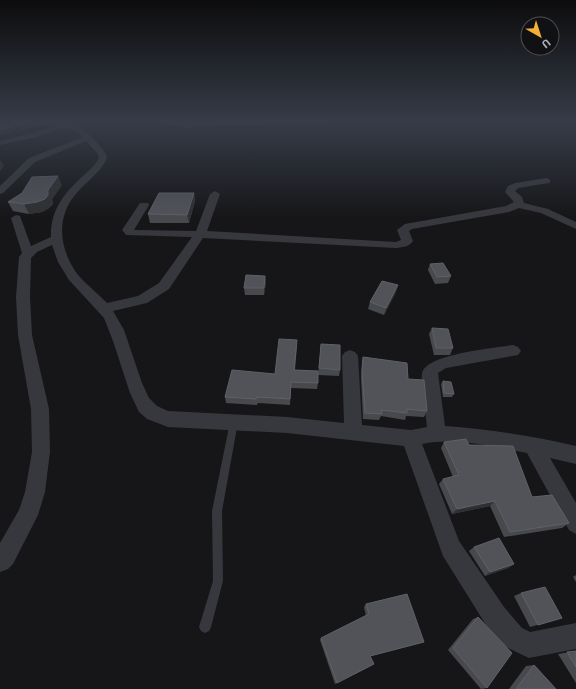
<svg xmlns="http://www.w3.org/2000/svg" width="576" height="689" font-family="'Exo 2',sans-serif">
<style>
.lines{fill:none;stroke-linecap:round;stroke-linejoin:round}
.service{fill:#37383d;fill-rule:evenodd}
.minor{fill:#37383d;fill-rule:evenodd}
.wall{fill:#47494d}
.shaded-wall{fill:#2f3033}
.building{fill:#525359;stroke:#5f6168}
</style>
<rect width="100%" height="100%" fill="#161618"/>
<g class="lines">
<polygon class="service" points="234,418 237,419 238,422 222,511 223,581 211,627 209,631 205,633 201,631 199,627 213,581 212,511 230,422 231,419"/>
<g class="minor">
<path d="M 53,121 C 79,121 91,134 106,154 L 107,158 C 101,173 85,182 75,195 C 55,219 60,251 78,275 C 87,285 97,293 107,303 L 138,296 L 159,283 L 192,237 L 126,235 L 122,230 L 140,203 L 148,203 L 149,205 L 134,230 L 196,231 L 210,194 L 215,191 L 220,194 L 207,231 L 396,242 L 401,240 L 397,230 L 405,224 L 506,206 L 514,202 L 505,192 L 508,186 L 515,183 L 546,178 L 549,179 L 551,181 L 549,183 L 518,188 L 515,191 L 522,197 L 524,203 L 548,209 L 576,222 L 576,229 L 541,213 L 519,208 L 509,212 L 412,229 L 409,231 L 413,241 C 409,247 403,247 396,248 L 203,238 L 169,289 L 147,303 L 113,311 L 124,330 L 142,383 L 149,398 L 157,406 L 168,411 L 287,417 L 344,423 L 342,356 L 345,352 L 350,350 L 355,352 L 358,356 L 362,425 L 411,430 L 427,427 C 426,413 421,387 422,374 C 424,354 495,348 513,345 L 518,347 L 521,351 L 518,355 L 446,368 L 438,373 L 445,426 C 489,429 533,436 576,446 L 576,464 L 550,458 L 576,503 L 576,534 L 569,530 L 527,453 C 494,447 456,437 422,444 L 459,541 L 504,607 L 522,628 L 530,632 L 576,623 L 576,649 L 529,658 L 504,646 L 486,625 L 443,556 L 404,446 L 287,433 L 168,427 L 147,419 L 139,412 L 130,393 L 113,341 L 104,318 L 69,280 L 58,262 L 52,245 L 37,252 L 31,258 L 30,297 L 32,335 L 49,409 L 50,452 L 45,492 L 38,515 L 13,564 L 8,569 L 0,572 L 0,543 L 19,510 L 25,492 L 32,452 L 31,409 L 18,335 L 16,297 L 19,257 L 22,253 L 11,218 L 16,215 L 20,216 L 31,246 L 51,237 C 50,211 64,193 82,177 C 88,171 95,166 99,158 L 98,154 L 86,141 L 35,162 L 3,193 L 0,194 L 0,186 L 29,158 L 83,137 L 78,132 L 66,127 L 37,137 L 0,145 L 0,141 L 32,133 L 59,125 Z"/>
<polygon points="155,121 172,121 186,124 216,121 330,121 327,123 233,124 186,128"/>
</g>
</g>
<g class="wall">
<polygon points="5,121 51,123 22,130 19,126 10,133"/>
<polygon points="62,185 52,199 53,204 49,208 42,212 29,214 13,211 8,202"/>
<polygon points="194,193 195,201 189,223 150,223 148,214"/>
<polygon points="430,264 451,276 448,283 435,284 428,270"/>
<polygon points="265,276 266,282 264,295 245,295 244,288"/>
<polygon points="396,292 384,315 368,309 370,302"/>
<polygon points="432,328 453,348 450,355 434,355 429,334"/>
<polygon points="321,344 340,370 339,376 318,375"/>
<polygon points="297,346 295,370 318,383 317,389 291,388 290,405 258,403 257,405 226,403 225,397 275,374"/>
<polygon points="363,357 408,379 427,411 424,417 406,416 405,420 381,416 379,420 363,419 361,378 362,363"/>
<polygon points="443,381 454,394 452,397 443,397 441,384"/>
<polygon points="444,442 469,445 532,497 569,523 562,528 504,537 490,506 452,514 439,484 443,479 453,477 441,448"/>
<polygon points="474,547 514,564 508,568 485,576 469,551"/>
<polygon points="576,575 576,582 573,577"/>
<polygon points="521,593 562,618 530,627 514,596"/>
<polygon points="366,604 424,642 419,643 371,656 337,683 335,684 320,640 321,638 366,616 364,607"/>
<polygon points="478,617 487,688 481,689 448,650 473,619"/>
<polygon points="576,651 576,683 558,654"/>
<polygon points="534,665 556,689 509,689 526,666"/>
</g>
<g class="shaded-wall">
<polygon points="37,121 51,121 51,123 22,130 20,125"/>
<polygon points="17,122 19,126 10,133 0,136 0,130"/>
<polygon points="0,160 4,166 0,171"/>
<polygon points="58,176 62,185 52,199 53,204 49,208 42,212 29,214 24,204 48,190"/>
<polygon points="194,193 195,201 189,223 187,215"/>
<polygon points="265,276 266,282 264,295 264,288"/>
<polygon points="398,285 396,292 384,315 386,308"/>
<polygon points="495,501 490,506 452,514 457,509"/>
<polygon points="514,564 508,568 485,576 490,572"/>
</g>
<g class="building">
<polygon points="5,121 37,121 20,125 17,122 8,128 0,130 0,123"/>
<polygon points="58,176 48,190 48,195 45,199 37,202 24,204 8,202 22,193 32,177"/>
<polygon points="159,193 194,193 187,215 148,214"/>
<polygon points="443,263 451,276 437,277 430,264"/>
<polygon points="246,275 265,276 264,288 244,288"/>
<polygon points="382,281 398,285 386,308 370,302"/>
<polygon points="432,328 448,329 453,348 436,348"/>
<polygon points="279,339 297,340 294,370 318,371 318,383 291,382 290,399 257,397 256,399 225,397 232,370 275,374"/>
<polygon points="321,344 340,345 340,370 319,368"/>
<polygon points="363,357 407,363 408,379 424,380 427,411 407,409 407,413 381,410 382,414 365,413 362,371"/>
<polygon points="443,381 451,382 454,394 444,393"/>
<polygon points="466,439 469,445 513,446 532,497 552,495 569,523 510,532 495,501 457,509 443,479 459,475 444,442"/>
<polygon points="499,538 514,564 490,572 474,547"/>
<polygon points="545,587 562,618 538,625 521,593"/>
<polygon points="407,594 424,642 370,656 374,664 337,683 321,638 369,614 366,604"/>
<polygon points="478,617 512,653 487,688 453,648"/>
<polygon points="576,651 576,667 567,652"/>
<polygon points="534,665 556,689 516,689"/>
</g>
<linearGradient id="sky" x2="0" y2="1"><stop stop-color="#0c0c0d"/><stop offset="0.56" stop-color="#363c48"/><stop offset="1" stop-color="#363c48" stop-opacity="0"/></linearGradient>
<rect width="576" height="218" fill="url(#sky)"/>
<g transform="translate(540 36) rotate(141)"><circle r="19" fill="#111113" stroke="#4d4f55"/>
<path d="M0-3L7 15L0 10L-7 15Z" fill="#f2b134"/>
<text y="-6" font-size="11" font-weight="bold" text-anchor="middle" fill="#a8adb8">U</text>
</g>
</svg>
